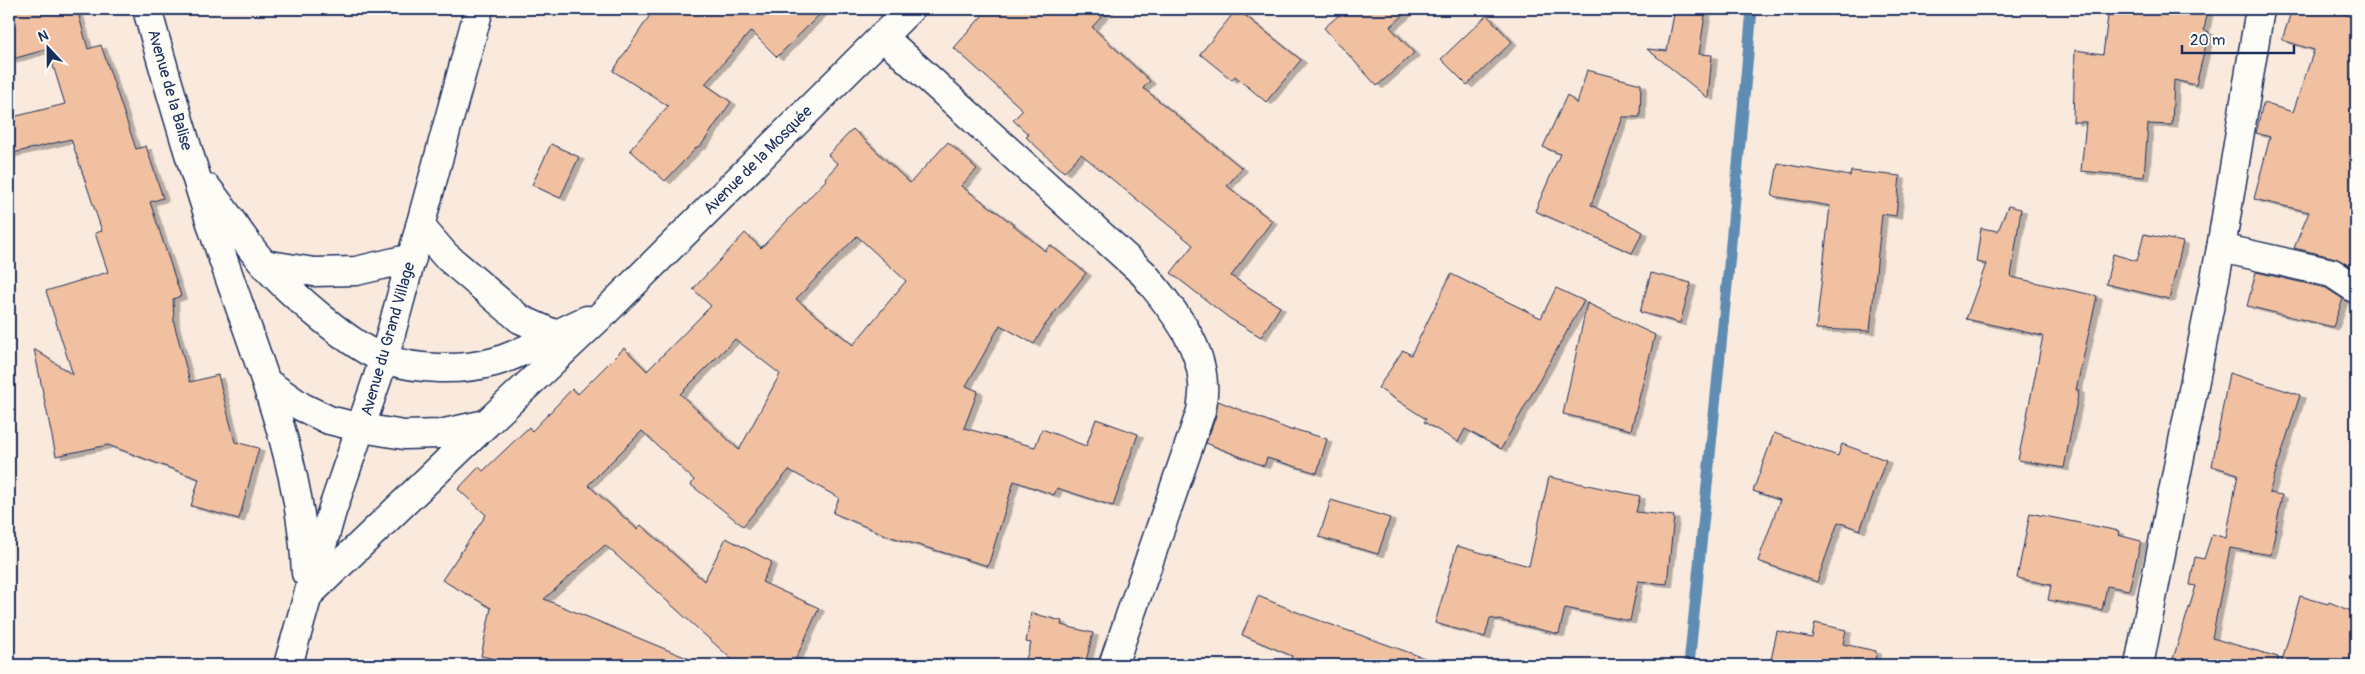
<svg xmlns="http://www.w3.org/2000/svg" width="2365" height="674" font-family="Pangolin,sans-serif">
<style>
.lines{fill:none;stroke-linecap:round;stroke-linejoin:round}
.stream{stroke:#5e8cb3;stroke-width:11}
.building{fill:#f0c0a0;stroke:#1b2f5e;fill-rule:evenodd;filter:url(#shadow)}
.minor-casing{stroke:#1b2f5e;stroke-width:31}
.tertiary-casing{stroke:#1b2f5e;stroke-width:31}
.minor{stroke:#fdfcf7;stroke-width:28}
.tertiary{stroke:#fdfcf7;stroke-width:28}
.labels{text-anchor:middle;dominant-baseline:central;stroke-width:4.5;stroke-linejoin:round;paint-order:stroke}
.street-label{font-size:16px;fill:#1b2f5e;stroke:#fdfcf7}
</style>
<defs>
<filter id="shadow"><feDropShadow dx="5.5" dy="3" stdDeviation="0" flood-color="#0004"/></filter>
</defs>
<rect width="100%" height="100%" fill="#f9eadd"/>
<filter id="ink" filterUnits="userSpaceOnUse"><feTurbulence type="fractalNoise" baseFrequency=".02" numOctaves="2"/><feDisplacementMap in="SourceGraphic" scale="10" xChannelSelector="R" yChannelSelector="G"/><feConvolveMatrix kernelMatrix="1 2 1 2 8 2 1 2 1" color-interpolation-filters="sRGB"/></filter>
<g filter="url(#ink)">
<g class="lines">
<polyline class="stream" points="1689,665 1729,265 1752,9"/>
</g>
<g class="building">
<polygon points="9,9 77,9 88,49 101,45 136,149 146,146 163,198 150,202 181,296 173,299 174,323 190,382 218,375 235,442 259,448 239,519 191,506 199,479 108,445 56,456 34,349 73,375 46,291 108,272 95,233 102,231 71,139 9,154 9,118 65,104 48,49 9,60"/>
<polygon points="654,9 825,9 777,57 751,31 705,84 731,102 700,147 698,146 665,181 630,150 668,106 613,71"/>
<polygon points="988,9 1109,9 1092,27 1150,81 1143,88 1242,168 1227,186 1272,221 1231,276 1280,307 1261,337 1229,318 1171,273 1193,245 1081,154 1064,172 1026,137 1029,135 1013,120 1023,110 954,48"/>
<polygon points="1237,9 1301,60 1266,102 1235,76 1232,80 1200,54"/>
<polygon points="1346,9 1411,9 1390,27 1414,53 1377,86 1324,28"/>
<polygon points="1675,9 1706,9 1699,54 1712,55 1708,98 1647,49 1667,51"/>
<polygon points="2109,9 2208,9 2204,30 2209,32 2196,85 2174,80 2172,125 2148,124 2144,177 2081,171 2086,122 2073,122 2075,50 2103,54"/>
<polygon points="2292,9 2327,9 2356,18 2356,260 2353,268 2336,258 2294,248 2309,212 2254,199 2270,137 2256,133 2263,103 2293,112 2314,50 2282,40"/>
<polygon points="1487,15 1512,42 1467,85 1441,59"/>
<polygon points="1587,70 1641,84 1640,117 1623,117 1591,205 1643,232 1632,253 1535,211 1560,154 1543,147 1567,95 1577,104"/>
<path d="M 853,129 L 910,183 L 948,142 L 977,169 L 961,186 L 1000,214 L 1045,251 L 1050,245 L 1086,273 L 1045,325 L 1034,344 L 1000,325 L 966,386 L 978,391 L 964,428 L 1035,447 L 1042,429 L 1086,446 L 1096,419 L 1138,434 L 1113,506 L 1057,488 L 1054,495 L 1014,481 L 988,566 L 888,536 L 833,513 L 839,498 L 789,470 L 743,526 L 691,485 L 694,480 L 642,431 L 588,485 L 637,529 L 641,525 L 704,581 L 726,538 L 772,562 L 762,582 L 819,608 L 793,665 L 738,665 L 605,545 L 544,599 L 704,665 L 525,665 L 481,656 L 491,608 L 442,580 L 486,515 L 458,489 L 479,467 L 483,471 L 529,427 L 532,431 L 572,389 L 578,394 L 624,348 L 647,371 L 711,306 L 693,289 L 745,233 L 761,248 L 826,180 L 825,178 L 838,164 L 828,155 ZM 857,236 L 906,281 L 853,345 L 796,299 ZM 735,339 L 780,374 L 739,450 L 680,394 Z"/>
<polygon points="551,144 579,157 560,198 532,185"/>
<polygon points="1778,163 1850,176 1851,171 1900,176 1896,216 1882,214 1870,331 1816,329 1830,206 1772,196"/>
<polygon points="2008,206 2021,209 2011,277 2097,296 2076,390 2079,390 2064,468 2018,460 2043,336 1966,319 1986,264 1976,262 1981,228 1998,231"/>
<polygon points="2144,234 2183,242 2169,299 2106,284 2113,254 2137,261"/>
<polygon points="2256,272 2326,288 2343,299 2333,327 2247,306"/>
<polygon points="1651,273 1691,283 1680,323 1640,312"/>
<polygon points="1451,274 1541,318 1556,288 1584,301 1501,449 1465,429 1458,442 1424,422 1426,419 1378,388 1403,350 1411,355"/>
<polygon points="1587,303 1655,335 1631,430 1563,414"/>
<polygon points="2229,373 2300,395 2269,493 2282,495 2271,555 2230,548 2212,638 2278,657 2277,665 2171,665 2196,586 2190,585 2195,557 2204,559 2212,534 2226,538 2238,474 2212,466"/>
<polygon points="1218,401 1293,431 1293,429 1327,439 1317,473 1267,458 1264,466 1206,443 1216,416"/>
<polygon points="1774,433 1838,456 1842,444 1886,460 1860,530 1838,522 1817,582 1758,561 1780,500 1753,491"/>
<polygon points="1549,477 1640,496 1636,512 1674,516 1667,584 1638,581 1630,621 1565,608 1559,634 1490,618 1485,637 1435,623 1457,546 1529,566"/>
<polygon points="1331,500 1390,518 1378,554 1319,537"/>
<polygon points="2030,513 2119,531 2118,535 2141,541 2129,590 2107,586 2102,610 2048,600 2051,585 2017,578"/>
<polygon points="1258,596 1307,616 1433,661 1432,665 1289,665 1292,656 1242,635"/>
<polygon points="2300,596 2328,604 2329,602 2356,613 2356,646 2349,665 2281,665"/>
<polygon points="1031,613 1062,621 1061,625 1093,633 1085,665 1024,665 1031,643 1026,642"/>
<polygon points="1815,623 1846,630 1843,644 1876,651 1875,665 1770,665 1777,631 1812,638"/>
</g>
<g class="lines">
<g class="minor-casing">
<g id="minor">
<path d="M 882,36 L 1144,274 C 1169,306 1201,341 1203,384 C 1204,393 1202,402 1201,411 L 1113,665"/>
<polyline points="2221,248 2332,273 2356,289"/>
<polyline points="2139,665 2221,248 2260,9"/>
</g>
</g>
<g class="tertiary-casing">
<g id="tertiary">
<path d="M 147,9 C 170,92 194,174 222,256 C 258,362 301,460 306,573"/>
<path d="M 207,188 C 227,212 243,241 264,264 C 288,291 352,348 385,359 C 417,370 461,371 494,362 C 526,353 556,333 587,320"/>
<polyline points="420,226 445,255 520,319 554,334"/>
<polyline points="264,264 314,272 356,271 412,258"/>
<polyline points="266,382 302,407 329,420 362,428 404,435 440,434 486,424 605,312 910,9"/>
<polyline points="308,595 486,424"/>
<polyline points="288,665 332,511 384,359 479,9"/>
</g>
</g>
<use href="#minor" class="minor"/>
<use href="#tertiary" class="tertiary"/>
</g>
</g>
<g class="labels">
<g class="street-label">
<text transform="translate(170 90) rotate(74)">Avenue de la Balise</text>
<text transform="translate(758 160) rotate(-45)">Avenue de la Mosquée</text>
<text transform="translate(388 339) rotate(-74)">Avenue du Grand Village</text>
</g>
</g>
<rect width="2365" height="674" fill="none" stroke="#fdfcf7" stroke-width="30"/>
<rect x="15" y="15" width="2335" height="644" fill="none" stroke="#1b2f5e" stroke-width="2" filter="url(#ink)"/>
<g transform="translate(48 48) rotate(338)" stroke="#fdfcf7" stroke-width="4" paint-order="stroke">
<path d="M0-4L9 19L0 12L-9 19Z" fill="#1b2f5e"/>
<text y="-8" font-size="14" font-weight="bold" text-anchor="middle" fill="#1b2f5e">N</text>
</g>
<path d="M2182 45v8h112v-8" fill="none" stroke="#1b2f5e" stroke-width="2.5"/>
<text x="2190" y="45" font-size="15" fill="#1b2f5e" stroke="#fdfcf7" stroke-width="4" paint-order="stroke">20 m</text>
</svg>
